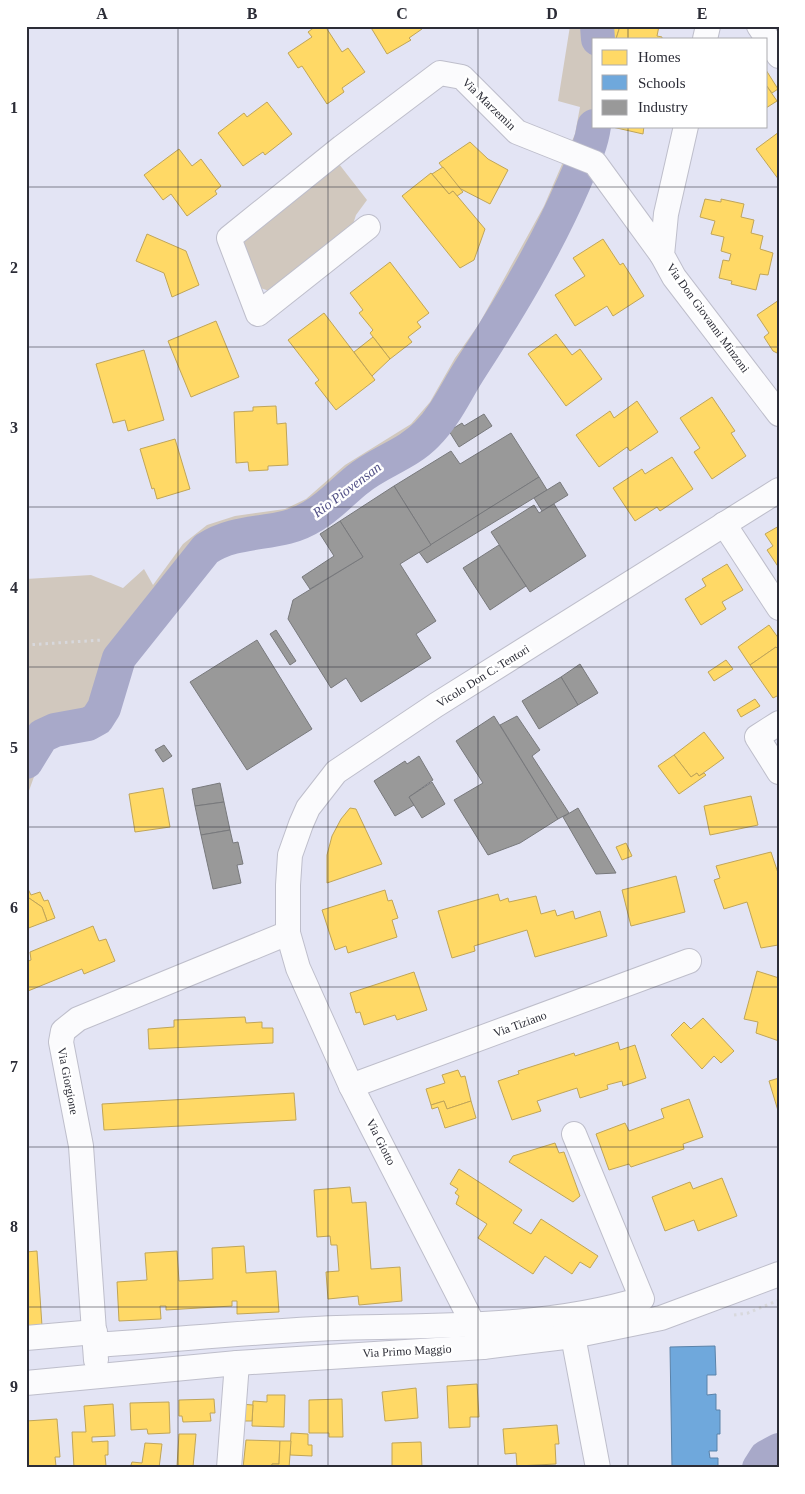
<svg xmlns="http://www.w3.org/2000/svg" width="805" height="1494" font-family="Georgia,serif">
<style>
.green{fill:#d1c8be}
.homes{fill:#ffd966;stroke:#c0a558}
.schools{fill:#6fa8dc;stroke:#5b83aa}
.industry{fill:#999;stroke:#78797c}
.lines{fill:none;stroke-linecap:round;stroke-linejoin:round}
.river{stroke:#a8a9c9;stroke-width:34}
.minor-casing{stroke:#bebecb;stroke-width:26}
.path{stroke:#d8d8dc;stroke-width:3;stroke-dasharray:2.5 4;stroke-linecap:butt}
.minor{stroke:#fbfbfd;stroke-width:24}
.grid{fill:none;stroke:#2c2d37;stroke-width:1;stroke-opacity:0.55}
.labels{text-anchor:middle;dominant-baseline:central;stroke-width:5;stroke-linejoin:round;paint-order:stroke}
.street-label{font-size:12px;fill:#2c2d37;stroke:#fff}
.water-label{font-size:14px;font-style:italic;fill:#515086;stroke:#fff}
.neatline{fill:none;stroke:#2c2d37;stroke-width:2}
.grid-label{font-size:16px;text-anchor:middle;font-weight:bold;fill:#2c2d37}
</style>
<rect width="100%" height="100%" fill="#e3e4f4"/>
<g class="green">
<path d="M 570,26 L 612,26 L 612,39 L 594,39 L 594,126 L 608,126 C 604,148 595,166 587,186 C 559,253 521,314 482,374 C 466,399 455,425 434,446 C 414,466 385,473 364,491 C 350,503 338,518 321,527 C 303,537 284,543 264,546 C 245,548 231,548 214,559 L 132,660 L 122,688 L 117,711 L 107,729 L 86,739 L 52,745 L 35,774 L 26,799 L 26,579 L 91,575 L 123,588 L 144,569 L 153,585 L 183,544 L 207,525 L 235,516 L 285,509 L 306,499 L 345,465 L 411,424 L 430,402 L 455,358 L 479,324 L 544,206 L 575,134 L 580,107 L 558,101 Z"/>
<polygon points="339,164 367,200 356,215 350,233 269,291 258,287 240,242"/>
</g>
<g class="homes">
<polygon points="316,26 325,26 342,52 348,48 365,72 342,88 344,92 327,104 302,66 298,68 288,53 312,37 308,32"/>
<polygon points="370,26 420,26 422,29 409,38 411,40 387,54"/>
<polygon points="607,26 620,26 616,39 604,39"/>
<polygon points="620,26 659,26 657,36 662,37 662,39 616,39"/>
<polygon points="766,70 778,89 772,93 766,85"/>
<polygon points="766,85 777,101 766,108"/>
<polygon points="267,102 292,134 265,155 263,152 243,166 218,133 244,113 247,117"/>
<polygon points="608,126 644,126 643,134"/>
<polygon points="779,132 779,180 756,149"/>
<polygon points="470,142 488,159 508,170 490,204 459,188 439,163"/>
<polygon points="179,149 192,166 201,159 221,186 215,191 217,194 187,216 171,194 163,200 144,175"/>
<polygon points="443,167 463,192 457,196 453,191 449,194 432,174"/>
<polygon points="431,173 449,194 453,191 485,229 474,260 460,268 402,196"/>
<polygon points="705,199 721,202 721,199 744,204 741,217 754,220 751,233 763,236 760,249 773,253 768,275 760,274 756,290 731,284 732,281 719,278 723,260 729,261 731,254 721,251 724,237 711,234 715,221 700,217"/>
<polygon points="147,234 186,251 199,285 172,297 164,273 136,261"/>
<polygon points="603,239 620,265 623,263 644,296 613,316 607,306 575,326 555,295 585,276 573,258"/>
<polygon points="390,262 429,313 417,322 421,327 408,337 412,342 390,359 370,333 373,330 359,313 363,310 350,293"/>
<polygon points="779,300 779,354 773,351 764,337 769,333 757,315"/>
<polygon points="324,313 375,380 336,410 315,383 319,380 288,340"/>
<polygon points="216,321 239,377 191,397 168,341"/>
<polygon points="556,334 572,355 580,349 602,379 566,406 528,354"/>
<polygon points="373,337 390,359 372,376 354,352"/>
<polygon points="144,350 164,420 128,431 125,420 113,423 96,364"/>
<polygon points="712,397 735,431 731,433 746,456 712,479 694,452 700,448 680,418"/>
<polygon points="637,401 658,432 630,451 627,447 599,467 576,435 610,411 614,418"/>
<polygon points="276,406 277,424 286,423 288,465 268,466 268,470 249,471 248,462 236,463 234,412 253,411 253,407"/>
<polygon points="175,439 190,489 157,499 154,488 152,489 140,449"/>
<polygon points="672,457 693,489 660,511 657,507 635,521 613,488 642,469 645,474"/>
<polygon points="779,526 779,568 767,550 773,546 765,534"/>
<polygon points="727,564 743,590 722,602 726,609 701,625 685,599 706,586 702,579"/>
<polygon points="769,625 779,639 779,650 776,647 750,665 738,647"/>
<polygon points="776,647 779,650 779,695 773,698 750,665"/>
<polygon points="726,660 733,669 714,681 708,672"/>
<polygon points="755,699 760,706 741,717 737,710"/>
<polygon points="704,732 724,758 699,776 697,773 691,777 674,755"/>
<polygon points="674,755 691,777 697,773 699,776 704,773 706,775 679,794 658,766"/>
<polygon points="163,788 170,827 135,832 129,794"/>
<polygon points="751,796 758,825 710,835 704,806"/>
<polygon points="350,808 356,809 382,864 327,883 327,855 332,836 341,819"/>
<polygon points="626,843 632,856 622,860 616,847"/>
<polygon points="771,852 779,876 779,947 778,945 761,948 747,902 724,909 714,880 720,878 716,866"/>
<polygon points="676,876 685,912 631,926 622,890"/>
<polygon points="26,885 31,895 40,892 44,901 48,900 55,918 47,921 42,907 26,896"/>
<polygon points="385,890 388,901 392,900 398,918 392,920 397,937 348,953 346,946 335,950 322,910"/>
<polygon points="498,894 500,901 508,898 509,902 536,896 541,914 555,910 557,916 573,911 575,919 600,911 607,936 535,957 527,930 474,946 475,951 452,958 438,911"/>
<polygon points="26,896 42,907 47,921 26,929"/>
<polygon points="93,926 99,941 106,939 115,961 84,974 82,969 28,991 26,962 31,960 30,952"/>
<polygon points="757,971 779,978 779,1041 756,1033 758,1022 744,1019"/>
<polygon points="414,972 427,1010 397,1020 395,1015 364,1025 360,1012 356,1013 350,993"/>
<polygon points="245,1017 246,1023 262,1022 262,1028 273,1028 273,1043 149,1049 148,1029 174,1027 174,1020"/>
<polygon points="703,1018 734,1051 721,1063 714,1056 702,1069 671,1035 684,1022 691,1029"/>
<polygon points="618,1042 620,1050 635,1045 646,1078 623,1086 622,1081 607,1085 608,1089 580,1098 577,1088 537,1101 541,1111 512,1120 498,1081 519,1074 518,1071 574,1053 575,1056"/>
<polygon points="458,1070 461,1077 465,1076 471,1101 447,1109 444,1101 431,1105 426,1089 445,1083 442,1075"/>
<polygon points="779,1078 779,1114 769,1081"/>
<polygon points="294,1093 296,1120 104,1130 102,1104"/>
<polygon points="689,1099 703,1137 683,1144 684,1149 631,1167 629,1164 609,1170 596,1134 625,1123 629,1131 664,1118 661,1109"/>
<polygon points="444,1101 447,1109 471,1101 476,1118 445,1128 438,1107 432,1109 431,1105"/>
<polygon points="555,1143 559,1153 564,1152 580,1196 573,1202 509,1162 513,1156"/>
<polygon points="459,1169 522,1210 513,1223 531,1234 541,1219 598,1256 590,1268 580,1262 572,1274 545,1256 533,1274 478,1238 487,1224 456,1204 459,1196 455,1193 458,1189 450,1184"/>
<polygon points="722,1178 737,1216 698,1231 694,1220 665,1231 652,1197 690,1182 693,1189"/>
<polygon points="350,1187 352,1203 366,1202 371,1269 400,1267 402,1301 359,1305 358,1296 328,1299 326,1272 339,1271 337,1245 331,1245 330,1236 317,1237 314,1190"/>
<polygon points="244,1246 246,1273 276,1271 279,1312 237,1314 237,1301 232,1301 232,1306 166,1310 166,1306 160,1306 161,1319 119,1321 117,1282 147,1280 145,1253 177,1251 179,1281 213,1279 212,1248"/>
<polygon points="37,1251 42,1326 26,1328 26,1252"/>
<polygon points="477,1384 479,1417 470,1417 470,1427 449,1428 447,1386"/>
<polygon points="416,1388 418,1418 385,1421 382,1392"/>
<polygon points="267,1395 285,1395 284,1427 252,1426 253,1401 267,1402"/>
<polygon points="214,1399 215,1413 210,1413 211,1421 183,1422 182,1416 179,1416 179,1400"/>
<polygon points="342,1399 343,1437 329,1437 329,1433 309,1433 309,1400"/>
<polygon points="169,1402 170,1433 148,1434 147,1429 131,1430 130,1403"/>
<polygon points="113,1404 115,1436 92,1437 92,1442 108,1441 108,1455 105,1455 106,1466 74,1468 72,1432 86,1432 84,1406"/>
<polygon points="240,1404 253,1405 252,1421 240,1421"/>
<polygon points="57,1419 60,1457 55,1457 56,1466 26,1468 26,1421"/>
<polygon points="557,1425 559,1444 555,1444 556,1464 517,1466 516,1453 505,1454 503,1429"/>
<polygon points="291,1433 308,1434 308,1445 312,1445 312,1456 290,1455"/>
<polygon points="179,1434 196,1434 193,1467 177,1466"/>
<polygon points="246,1440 280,1441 279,1464 272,1464 272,1468 243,1468"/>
<polygon points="280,1441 291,1441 289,1468 272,1468 272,1464 279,1464"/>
<polygon points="421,1442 422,1468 392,1468 392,1443"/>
<polygon points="145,1443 162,1444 159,1468 130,1468 132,1462 142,1463"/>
</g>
<polygon class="schools" points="715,1346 716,1375 707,1375 707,1395 716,1394 716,1410 720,1410 720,1434 717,1434 717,1451 709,1451 710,1458 718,1458 718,1468 672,1468 670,1347"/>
<g class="industry">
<polygon points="484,414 492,426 459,447 449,431 462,423 464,426"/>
<polygon points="511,433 539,477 431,545 394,486 451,451 460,464"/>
<polygon points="539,477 547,490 427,563 419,552"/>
<polygon points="560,482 568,495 542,511 534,498"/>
<polygon points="394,486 431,545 400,564 436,621 416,634 431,658 361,702 346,678 331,688 288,619 293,600 363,557 340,521"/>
<polygon points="554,504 586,556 530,592 491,532 534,505 539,513"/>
<polygon points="340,521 363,557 310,589 302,577 334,556 320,534"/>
<polygon points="499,545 526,586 490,610 463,568"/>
<polygon points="276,630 296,661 290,665 270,634"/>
<polygon points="257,640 312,729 247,770 190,682"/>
<polygon points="580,664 598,693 578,705 561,677"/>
<polygon points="561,677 578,705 539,729 522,701"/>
<polygon points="494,716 558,819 520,843 488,855 454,800 483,783 456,741"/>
<polygon points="517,716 540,750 532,756 569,813 558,819 500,725"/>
<polygon points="164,745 172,756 163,762 155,750"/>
<polygon points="419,756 433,780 409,797 414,805 395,816 374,781 405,761 407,764"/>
<polygon points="432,782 445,804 422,818 409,797"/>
<polygon points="220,783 224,802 195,806 192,789"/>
<polygon points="224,802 230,830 201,835 195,806"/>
<polygon points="578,808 616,873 596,874 563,817"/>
<polygon points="230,830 233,843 238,842 243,864 237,865 241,883 213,889 201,835"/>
</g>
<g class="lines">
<g class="river">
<polyline points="597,26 598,39"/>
<path d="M 26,762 L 42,736 L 55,730 L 88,724 L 97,719 L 104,708 L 119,658 L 206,549 C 241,526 279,538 313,516 C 330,506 342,492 357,480 C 378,462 407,455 427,434 C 446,415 456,391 471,368 C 509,309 546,248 574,183 C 582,164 591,147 594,126"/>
<polyline points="759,1468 766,1457 779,1450"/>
</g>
<g class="minor-casing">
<g id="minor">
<polyline points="759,26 779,56"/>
<polyline points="705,39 708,26"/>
<polyline points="686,126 666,214 662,255 674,277 779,414"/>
<polyline points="368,227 258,314 229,238 342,147 440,73 462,77 517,132 595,163 662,255"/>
<polyline points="724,524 779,608"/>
<polyline points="779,723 757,737 779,772"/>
<polyline points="351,1086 689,961"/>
<polyline points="573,1336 598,1468"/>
<polyline points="26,1338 95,1332"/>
<path d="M 95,1345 C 175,1340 256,1331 337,1328 C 438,1325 545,1329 642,1299 L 574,1134"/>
<polyline points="483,1347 467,1312 351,1086 298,968 288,933 288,885 290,855 301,824 308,808 336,772 436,705 779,490"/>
<polyline points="96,1360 81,1146 61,1042 63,1031 78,1019 288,933"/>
<polyline points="26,1383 237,1363 483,1347 573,1336 661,1318 779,1274"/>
<polyline points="229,1468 237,1363"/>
</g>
</g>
<g class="path">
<polyline points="26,645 102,640"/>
<polyline points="734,1315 748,1313 779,1300"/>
</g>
<use href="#minor" class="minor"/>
</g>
<path class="grid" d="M 178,26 L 178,1468M 328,26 L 328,1468M 478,26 L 478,1468M 628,26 L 628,39M 628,126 L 628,1468M 26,187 L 779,187M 26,347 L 779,347M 26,507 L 779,507M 26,667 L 779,667M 26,827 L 779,827M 26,987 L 779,987M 26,1147 L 779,1147M 26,1307 L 779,1307"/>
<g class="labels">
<g class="street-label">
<text transform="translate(489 104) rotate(44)">Via Marzemin</text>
<text transform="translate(708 318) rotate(54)">Via Don Giovanni Minzoni</text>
<text transform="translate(483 676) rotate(-32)">Vicolo Don C. Tentori</text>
<text transform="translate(520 1024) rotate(-20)">Via Tiziano</text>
<text transform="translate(68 1081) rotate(79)">Via Giorgione</text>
<text transform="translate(381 1142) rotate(63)">Via Giotto</text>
<text transform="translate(407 1351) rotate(-3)">Via Primo Maggio</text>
</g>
<g class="water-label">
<text transform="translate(347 490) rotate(-37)">Rio Piovensan</text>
</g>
</g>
<rect width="805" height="1494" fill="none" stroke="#ffffff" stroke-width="55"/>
<rect x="592" y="38" width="175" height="90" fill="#ffffff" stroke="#ababaf"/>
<rect x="602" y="50" width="25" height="15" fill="#ffd966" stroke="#ababaf"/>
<text x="638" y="62" font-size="15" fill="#2c2d37">Homes</text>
<rect x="602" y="75" width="25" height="15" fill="#6fa8dc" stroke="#ababaf"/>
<text x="638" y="88" font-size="15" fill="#2c2d37">Schools</text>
<rect x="602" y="100" width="25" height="15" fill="#999999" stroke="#ababaf"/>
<text x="638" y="112" font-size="15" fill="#2c2d37">Industry</text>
<rect x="28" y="28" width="750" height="1438" class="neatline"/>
<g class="grid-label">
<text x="102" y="19">A</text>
<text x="252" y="19">B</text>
<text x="402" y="19">C</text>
<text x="552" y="19">D</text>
<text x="702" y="19">E</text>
<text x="14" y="113">1</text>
<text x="14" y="273">2</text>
<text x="14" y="433">3</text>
<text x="14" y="593">4</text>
<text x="14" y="753">5</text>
<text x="14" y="913">6</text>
<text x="14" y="1072">7</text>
<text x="14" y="1232">8</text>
<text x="14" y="1392">9</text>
</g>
</svg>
